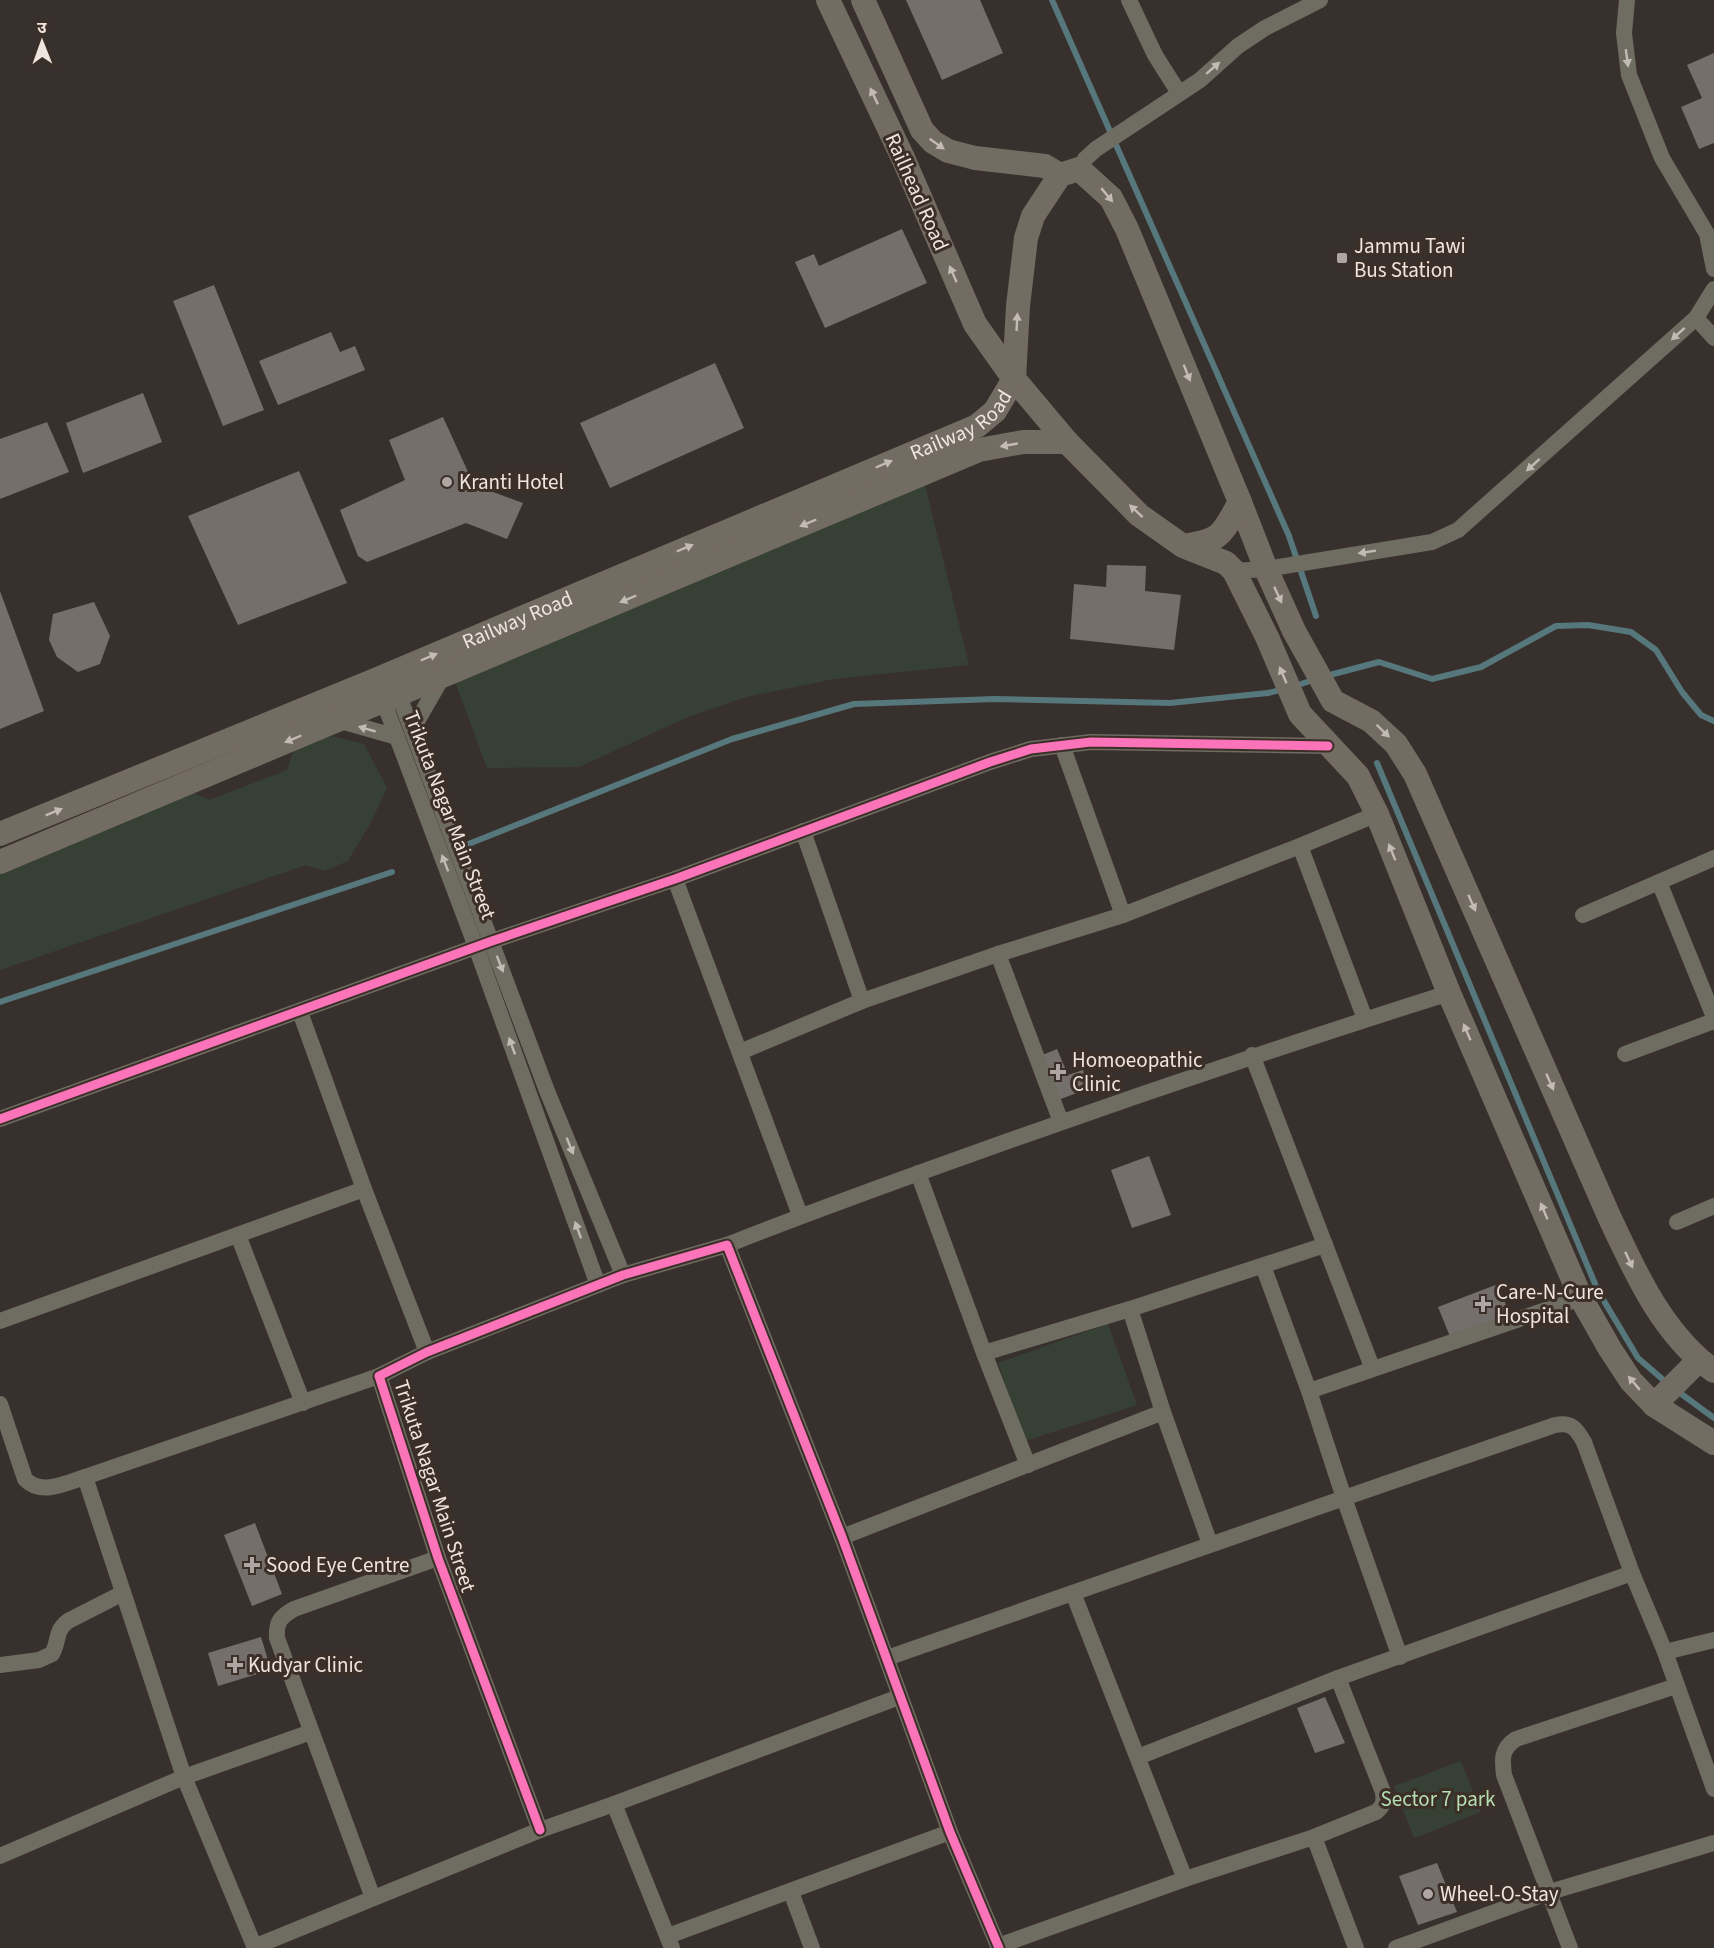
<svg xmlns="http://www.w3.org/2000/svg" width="1714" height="1948" font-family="'Source Sans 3','Noto Sans Devanagari',sans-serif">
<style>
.green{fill:#374035}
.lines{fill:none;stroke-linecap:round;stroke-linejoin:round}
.stream{stroke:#56777c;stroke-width:6}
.building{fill:#756f6b}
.minor{stroke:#6f6c62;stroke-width:16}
.secondary{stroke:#736c62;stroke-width:24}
.cycleway-casing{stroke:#3c2f28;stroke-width:13}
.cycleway{stroke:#fb73b8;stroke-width:9}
.oneway{fill:#c2bbb5}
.oneway2{fill:#c3bbb5}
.poi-dot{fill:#aea6a2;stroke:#3c2f28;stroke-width:2}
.labels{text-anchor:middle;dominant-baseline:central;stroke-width:6;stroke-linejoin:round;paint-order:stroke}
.street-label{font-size:21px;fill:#eee5e1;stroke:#3c2f28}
.poi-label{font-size:21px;fill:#eee5e1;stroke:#3c2f28;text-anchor:start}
.park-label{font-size:21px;fill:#b6deb3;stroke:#3c2f28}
</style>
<rect width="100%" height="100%" fill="#38302c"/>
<g class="green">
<polygon points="924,481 969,665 834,679 746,697 688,717 579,767 487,768 454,679"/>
<polygon points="332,736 364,744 387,788 370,824 348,861 324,871 306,865 0,970 0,873 187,790 209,800 287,770 295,745"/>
<polygon points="1108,1324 1137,1405 1025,1441 998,1363"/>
<polygon points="1461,1761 1481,1812 1414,1838 1394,1786"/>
</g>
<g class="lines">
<g class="stream">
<polyline points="1052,0 1289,536 1316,616"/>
<polyline points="1326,676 1379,662 1432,679 1481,667 1556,626 1588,625 1631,632 1656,650 1682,692 1701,715 1714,721"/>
<polyline points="1295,686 1316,679"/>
<polyline points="1377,763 1598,1291 1638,1358 1668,1384"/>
<polyline points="461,847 732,739 854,704 995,699 1170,703 1268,693 1285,689"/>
<polyline points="0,1002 392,872"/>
<polyline points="1676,1390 1714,1418"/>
</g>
</g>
<g class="building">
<polygon points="906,0 980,0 1003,53 942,80"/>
<polygon points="1714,53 1714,143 1699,149 1681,107 1702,98 1687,65"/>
<polygon points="902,229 927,283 825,328 795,262 814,254 819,266"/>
<polygon points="214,285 264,410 223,426 173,301"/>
<polygon points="331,332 340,352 355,346 365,370 278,405 259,361"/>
<polygon points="715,363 744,428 610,488 580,423"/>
<polygon points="143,393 162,442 83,473 66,423"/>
<polygon points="443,417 474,485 523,503 507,539 466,523 367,562 358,556 340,510 405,480 389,440"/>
<polygon points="47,422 69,472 0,499 0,439"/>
<polygon points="299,471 347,583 238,625 188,516"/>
<polygon points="1107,565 1146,566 1145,591 1181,595 1174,650 1070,639 1074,584 1106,587"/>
<polygon points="0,591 44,711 0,729"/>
<polygon points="94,602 110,636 100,664 78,672 57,657 49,640 53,614"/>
<polygon points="1057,1049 1068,1075 1083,1070 1090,1088 1058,1100 1040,1056"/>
<polygon points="1149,1156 1171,1215 1132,1228 1111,1170"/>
<polygon points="1498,1284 1510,1316 1451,1339 1438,1307"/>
<polygon points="255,1523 282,1594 252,1606 224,1535"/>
<polygon points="261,1637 271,1670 218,1686 208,1653"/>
<polygon points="1325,1697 1345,1743 1315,1753 1297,1708"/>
<polygon points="1437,1863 1457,1912 1418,1925 1399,1876"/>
</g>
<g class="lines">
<g class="minor">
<polyline points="1129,0 1155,55 1179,93"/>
<polyline points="1627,0 1624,33 1629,75 1662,158 1707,234 1714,269"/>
<polyline points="1079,169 1085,159 1096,149 1200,80 1238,46 1265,28 1320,0"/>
<polyline points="1696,318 1714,338"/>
<polyline points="1234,571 1266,569 1432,542 1458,530 1696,318 1714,289"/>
<polyline points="395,685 547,1091 623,1275"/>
<polyline points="380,692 476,947 598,1285"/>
<polyline points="337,720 397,737"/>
<polyline points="412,730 443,676"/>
<polyline points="1062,745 1123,915"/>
<polyline points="803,831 862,1001"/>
<polyline points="1300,846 1365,1019"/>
<polyline points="675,879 800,1215"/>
<polyline points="1659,882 1714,858"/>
<polyline points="1583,915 1659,882 1714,1017"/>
<polyline points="998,954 1061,1122"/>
<polyline points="300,1012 364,1189 427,1352"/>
<polyline points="740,1052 862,1001 998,954 1123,915 1300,846 1377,814"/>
<polyline points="1625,1054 1714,1021"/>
<polyline points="1252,1055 1372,1367"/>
<polyline points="0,1119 492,941 675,879 990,762 1031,749 1091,742 1328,746"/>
<polyline points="918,1173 984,1353 1130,1309 1325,1245"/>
<polyline points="1677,1222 1714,1206"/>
<polyline points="238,1235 303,1403"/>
<path d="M 727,1245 C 807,1213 888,1184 969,1155 C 1128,1098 1288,1044 1449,993"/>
<polyline points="1263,1266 1309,1391 1581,1298"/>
<polyline points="1130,1309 1163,1412 1210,1544"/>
<polyline points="0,1321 364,1189"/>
<polyline points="984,1353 1028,1465"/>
<path d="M 0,1404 L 25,1479 C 40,1496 67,1483 85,1477 L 379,1376"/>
<polyline points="85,1477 184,1777 255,1948"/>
<polyline points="842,1537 1163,1412"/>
<polyline points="1073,1593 1185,1879"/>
<polyline points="1665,1652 1714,1640"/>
<path d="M 1400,1657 L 1344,1498 L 1555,1425 C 1571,1422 1576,1428 1584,1442 L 1632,1573 L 1665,1652 L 1714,1789"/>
<polyline points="887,1658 1344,1498 1309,1391"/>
<path d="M 0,1665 L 39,1660 L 52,1654 C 60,1640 54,1632 68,1621 L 123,1593"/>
<polyline points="1138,1757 1338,1678 1632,1573"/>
<polyline points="614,1804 672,1948"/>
<polyline points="540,1830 438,1558 379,1376 427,1352 623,1275 727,1245 842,1537 950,1832 999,1948"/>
<polyline points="1314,1837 1356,1948"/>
<polyline points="0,1856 184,1777 311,1732"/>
<polyline points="791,1892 812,1948"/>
<path d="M 373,1898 L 277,1638 C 276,1622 280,1617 294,1609 L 438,1558"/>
<polyline points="668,1936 950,1832"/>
<path d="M 998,1946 L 1185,1879 L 1314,1837 L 1376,1812 C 1384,1806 1384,1801 1383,1792 L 1338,1678"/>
<polyline points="254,1947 540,1830 614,1804 899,1697"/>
<polyline points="1396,1948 1550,1892 1714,1843"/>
<path d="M 1570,1948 L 1504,1775 C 1502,1759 1501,1749 1516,1739 L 1676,1686"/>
</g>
<g class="secondary">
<polyline points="863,0 922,130 933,142 948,151 975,158 1045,166 1060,175"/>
<path d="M 1240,502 L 1266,569 L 1294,631 L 1333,701 L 1371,721 L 1396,744 L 1415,774 L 1608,1214 C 1634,1270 1662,1334 1714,1371"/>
<path d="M 1183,546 C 1223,540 1221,535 1240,502 L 1127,229 L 1111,198 L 1079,169 L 1060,175 L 1033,216 L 1026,238 L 1018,306 L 1014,379 L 1067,442 L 1139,515 L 1183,546 L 1226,563 L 1234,571 L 1267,637 L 1300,714 L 1358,776 L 1377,814 L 1449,993 L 1581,1298 L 1610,1349 L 1631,1381 L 1654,1405 L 1714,1443"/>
<path id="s1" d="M 0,834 L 375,680 L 977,426 L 995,411 L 1014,379 L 975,324 L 903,158 L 828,0"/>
<polyline points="0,862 979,450 1023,442 1067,442"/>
<polyline points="1654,1405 1699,1360"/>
</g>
<g class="cycleway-casing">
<g id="cycleway">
<polyline points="0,1119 492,941 675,879 990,762 1031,749 1091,742 1328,746"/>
<polyline points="540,1830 438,1558 379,1376 427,1352 623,1275 727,1245 842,1537 950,1832 999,1948"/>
</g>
</g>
<use href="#cycleway" class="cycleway"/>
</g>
<defs><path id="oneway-solid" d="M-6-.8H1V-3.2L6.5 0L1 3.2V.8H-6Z" transform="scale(1.5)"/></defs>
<g class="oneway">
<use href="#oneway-solid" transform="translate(1627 58) rotate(82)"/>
<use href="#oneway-solid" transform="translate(1213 68) rotate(-41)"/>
<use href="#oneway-solid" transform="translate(1678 334) rotate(138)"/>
<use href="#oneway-solid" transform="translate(1533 465) rotate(138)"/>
<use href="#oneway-solid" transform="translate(1367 552) rotate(171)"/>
<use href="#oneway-solid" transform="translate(367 729) rotate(-164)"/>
<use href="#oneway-solid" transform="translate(445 863) rotate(-111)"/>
<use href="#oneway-solid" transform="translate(500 964) rotate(69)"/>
<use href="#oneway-solid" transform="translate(512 1046) rotate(-110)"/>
<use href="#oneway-solid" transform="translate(570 1146) rotate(68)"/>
<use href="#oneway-solid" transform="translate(578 1230) rotate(-110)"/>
</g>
<g class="oneway2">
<use href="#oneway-solid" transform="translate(874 96) rotate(-115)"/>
<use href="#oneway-solid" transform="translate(937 144) rotate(35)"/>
<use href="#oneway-solid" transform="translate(1107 195) rotate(50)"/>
<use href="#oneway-solid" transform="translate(953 274) rotate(-114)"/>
<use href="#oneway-solid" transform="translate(1017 322) rotate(-87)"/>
<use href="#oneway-solid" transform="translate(1187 373) rotate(68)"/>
<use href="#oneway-solid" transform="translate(1009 445) rotate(170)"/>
<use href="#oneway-solid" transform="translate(884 464) rotate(-23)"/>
<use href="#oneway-solid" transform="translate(1136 511) rotate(-137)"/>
<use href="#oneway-solid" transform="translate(808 523) rotate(157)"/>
<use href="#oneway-solid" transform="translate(685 548) rotate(-23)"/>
<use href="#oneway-solid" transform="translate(1278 595) rotate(65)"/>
<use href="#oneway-solid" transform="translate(628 599) rotate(157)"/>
<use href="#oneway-solid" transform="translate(429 657) rotate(-23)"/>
<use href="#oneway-solid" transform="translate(1283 675) rotate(-113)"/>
<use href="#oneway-solid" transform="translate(1383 731) rotate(44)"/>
<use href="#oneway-solid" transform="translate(293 739) rotate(157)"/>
<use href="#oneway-solid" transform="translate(54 812) rotate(-22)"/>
<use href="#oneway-solid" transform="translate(1392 852) rotate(-112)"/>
<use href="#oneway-solid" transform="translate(1472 903) rotate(66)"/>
<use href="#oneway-solid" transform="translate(1467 1032) rotate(-113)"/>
<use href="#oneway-solid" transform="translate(1550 1082) rotate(66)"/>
<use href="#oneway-solid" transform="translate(1544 1211) rotate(-113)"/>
<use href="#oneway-solid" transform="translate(1629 1260) rotate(65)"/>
<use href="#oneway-solid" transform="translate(1634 1383) rotate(-130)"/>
</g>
<g class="poi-dot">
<rect x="1336" y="252" width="12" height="12" rx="3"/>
<circle cx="447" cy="482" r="6"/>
<path d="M1055 1063h6v6h6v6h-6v6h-6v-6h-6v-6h6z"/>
<path d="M1480 1295h6v6h6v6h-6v6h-6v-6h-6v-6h6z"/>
<path d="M249 1556h6v6h6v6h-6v6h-6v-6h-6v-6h6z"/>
<path d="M232 1656h6v6h6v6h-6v6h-6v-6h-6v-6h6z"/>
<circle cx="1428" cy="1894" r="6"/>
</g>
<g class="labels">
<g class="street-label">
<text transform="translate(917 192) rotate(66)">Railhead Road</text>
<text stroke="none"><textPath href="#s1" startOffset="1046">Railway Road</textPath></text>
<text stroke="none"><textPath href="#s1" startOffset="560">Railway Road</textPath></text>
<text transform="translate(450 815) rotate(69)">Trikuta Nagar Main Street</text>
<text transform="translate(435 1486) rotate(72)">Trikuta Nagar Main Street</text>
</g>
<g class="poi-label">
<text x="1354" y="246">Jammu Tawi<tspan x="1354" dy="24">Bus Station</tspan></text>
<text x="459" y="482">Kranti Hotel</text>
<text x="1072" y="1060">Homoeopathic<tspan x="1072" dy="24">Clinic</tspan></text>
<text x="1496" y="1292">Care-N-Cure<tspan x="1496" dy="24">Hospital</tspan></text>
<text x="266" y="1565">Sood Eye Centre</text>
<text x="248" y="1665">Kudyar Clinic</text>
<text x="1440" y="1894">Wheel-O-Stay</text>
</g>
<g class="park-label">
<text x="1438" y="1799">Sector 7 park</text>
</g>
</g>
<g transform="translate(42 42) rotate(359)" stroke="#3c2f28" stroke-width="4.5" paint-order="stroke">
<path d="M0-4.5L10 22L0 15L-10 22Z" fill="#eee5e1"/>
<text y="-9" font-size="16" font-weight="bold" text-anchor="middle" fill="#eee5e1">उ</text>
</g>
</svg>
